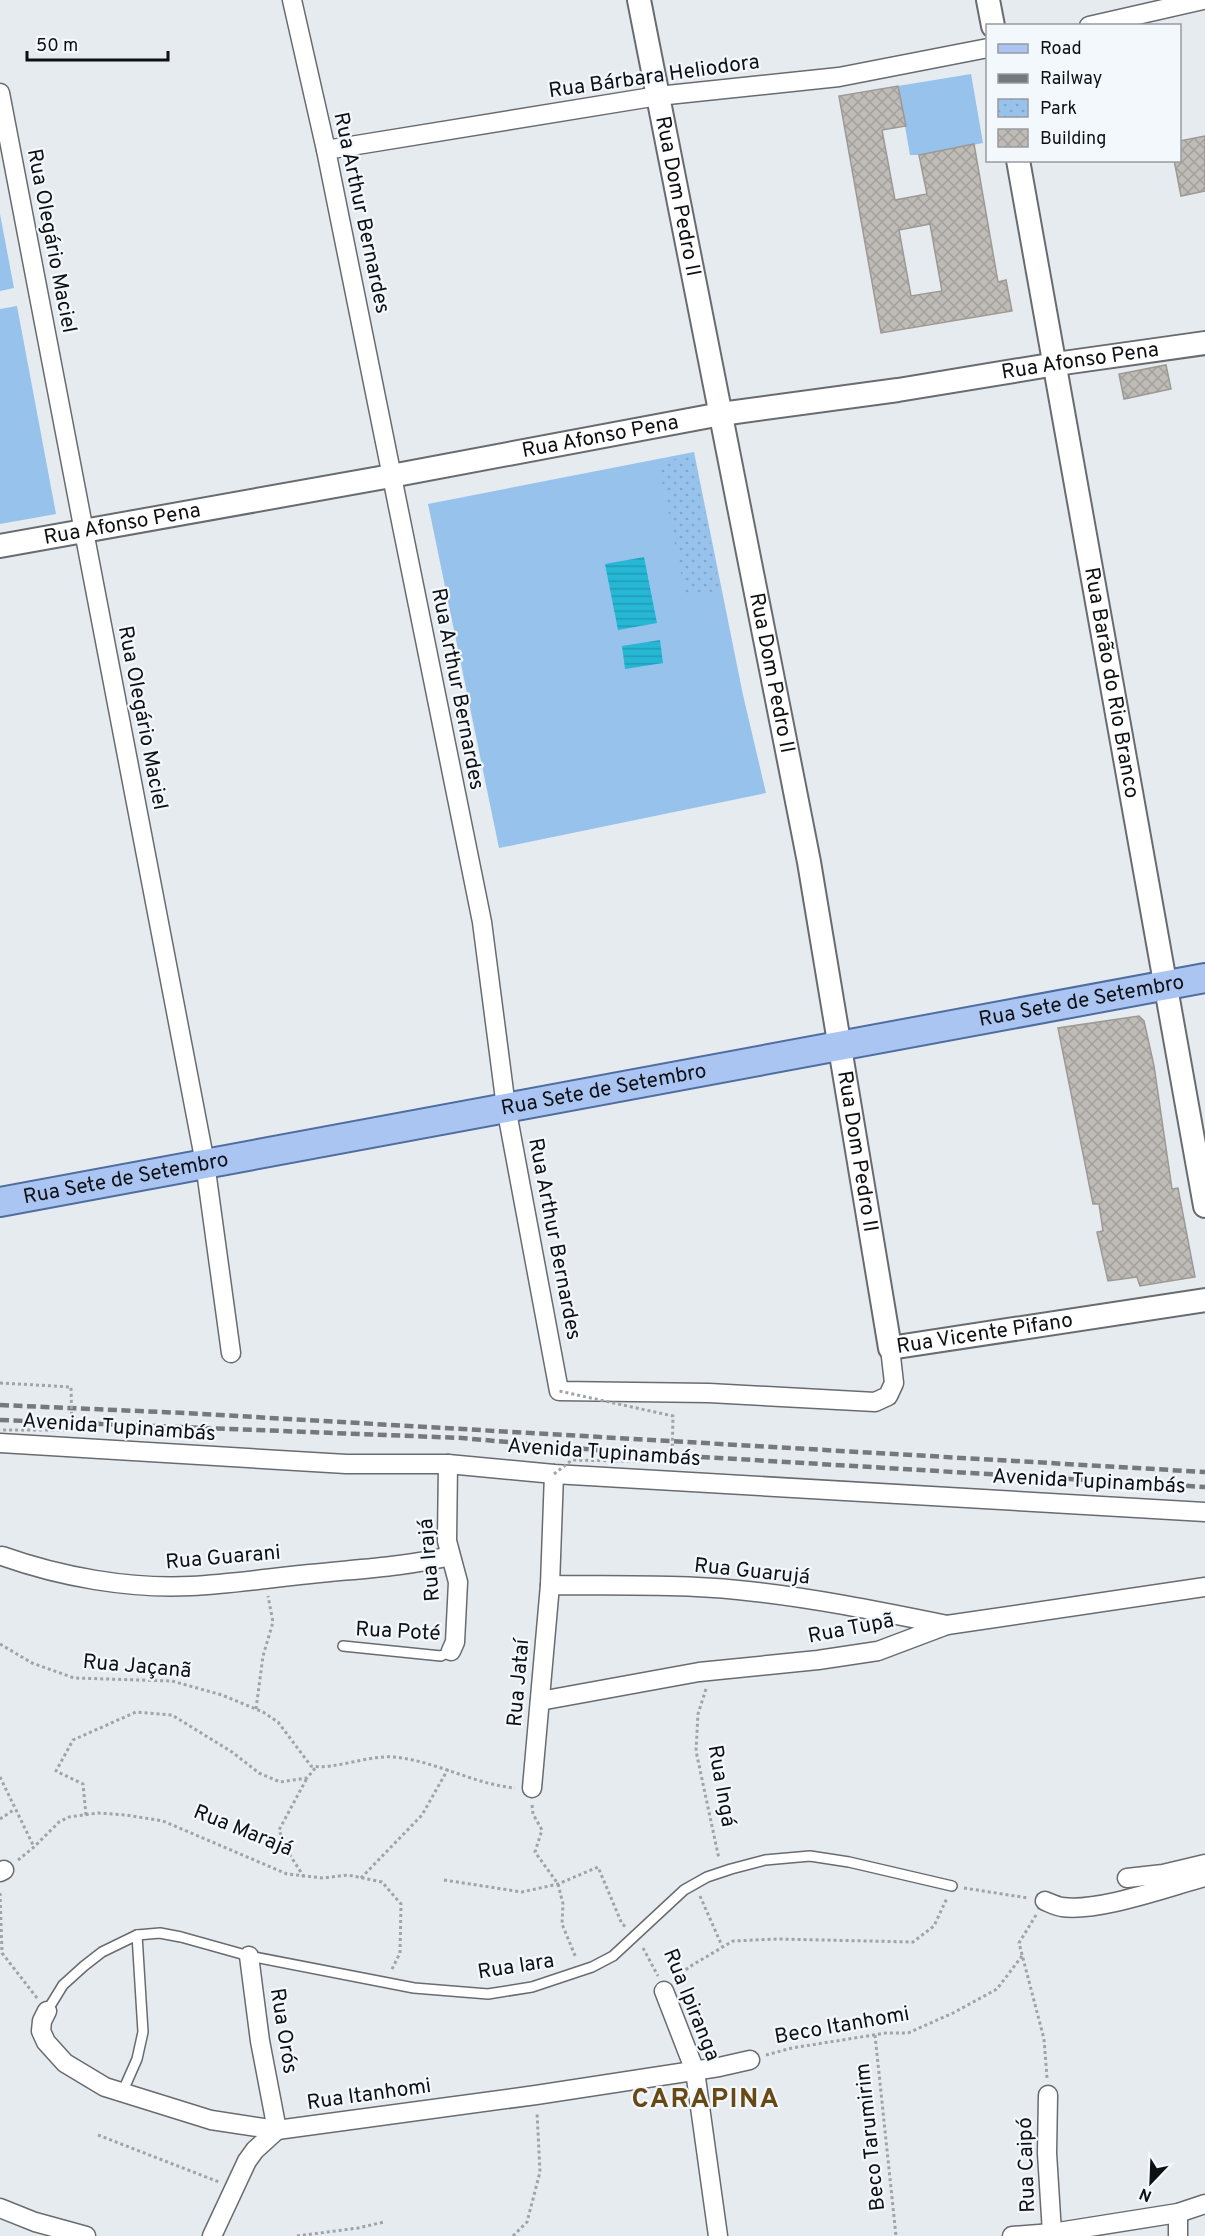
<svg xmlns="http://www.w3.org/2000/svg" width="1205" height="2236" font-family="Overpass,sans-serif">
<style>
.green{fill:#96c2eb}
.park{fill:url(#park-dots)}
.water{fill:url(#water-rules)}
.building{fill:url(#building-cross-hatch);stroke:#9d9994;stroke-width:1.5;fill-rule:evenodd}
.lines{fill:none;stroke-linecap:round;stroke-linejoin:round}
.service-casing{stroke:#686c70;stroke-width:12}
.minor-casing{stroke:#686c70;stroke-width:21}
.tertiary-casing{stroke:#686c70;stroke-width:26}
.primary-casing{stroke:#506d9f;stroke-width:32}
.path{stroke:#a0a4a7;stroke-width:3;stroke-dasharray:3 3;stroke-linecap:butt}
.service{stroke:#fff;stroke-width:9}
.minor{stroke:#fff;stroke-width:18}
.tertiary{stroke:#fff;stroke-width:22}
.primary{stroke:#abc5f3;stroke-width:28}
.rail{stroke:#76797c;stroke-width:4.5;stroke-dasharray:9 4.5;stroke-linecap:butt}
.path-bridge{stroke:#a0a4a7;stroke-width:3;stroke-dasharray:3 3;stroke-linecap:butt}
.labels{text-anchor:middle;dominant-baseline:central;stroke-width:4.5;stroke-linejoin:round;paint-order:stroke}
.street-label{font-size:21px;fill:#0f1012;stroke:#f3f8fd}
.district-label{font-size:27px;font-weight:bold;letter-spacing:1.5px;fill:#684813;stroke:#f3f8fd}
</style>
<defs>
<pattern id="park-dots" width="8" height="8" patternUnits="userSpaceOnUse" patternTransform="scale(1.5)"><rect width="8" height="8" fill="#96c2eb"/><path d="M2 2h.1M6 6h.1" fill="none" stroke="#80a6c8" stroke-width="1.8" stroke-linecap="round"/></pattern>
<pattern id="water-rules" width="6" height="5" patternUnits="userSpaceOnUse" patternTransform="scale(1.5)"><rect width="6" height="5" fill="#26b7d5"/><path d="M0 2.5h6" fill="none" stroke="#219cb6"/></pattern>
<pattern id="building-cross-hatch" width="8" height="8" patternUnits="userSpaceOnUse" patternTransform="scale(1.5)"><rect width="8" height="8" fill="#bfbbb6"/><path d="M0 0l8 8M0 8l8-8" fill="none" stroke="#a3a09b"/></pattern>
</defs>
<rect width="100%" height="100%" fill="#e6ebef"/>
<g class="green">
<polygon points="971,74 983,143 919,155 910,155 898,86"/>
<polygon points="0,214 14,288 0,291"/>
<polygon points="17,306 56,514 0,524 0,309"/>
<polygon points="694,452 743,695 766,793 499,848 428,504"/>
</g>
<polygon class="park" points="693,456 720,590 686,597 658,462"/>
<g class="water">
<polygon points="644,557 657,623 618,630 605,564"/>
<polygon points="660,640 663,663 625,669 622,646"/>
</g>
<g class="building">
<path d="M 898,86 L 906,126 L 882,130 L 895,200 L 927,194 L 919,155 L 974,144 L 998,282 L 1006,280 L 1012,311 L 881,333 L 839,96 ZM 930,224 L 942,291 L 911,296 L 899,230 Z"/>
<polygon points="1205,136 1205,191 1181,196 1174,160 1179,160 1179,141"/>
<polygon points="1166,365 1171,389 1124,399 1119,374"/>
<polygon points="1139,1016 1144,1021 1154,1066 1172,1189 1178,1188 1195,1277 1140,1286 1137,1277 1108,1281 1097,1232 1103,1231 1099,1204 1093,1204 1058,1028"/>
</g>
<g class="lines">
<g class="service-casing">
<g id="service">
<polyline points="343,1646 441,1656 451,1651"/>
<polyline points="47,2011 63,1985 84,1966 102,1952 137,1935 160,1933 181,1937 249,1956 414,1988 488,1994 532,1987 592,1967 613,1956 684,1890 707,1877 731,1869 765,1860 810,1856 849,1862 952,1886"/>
<polyline points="122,2093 137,2059 143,2032 137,1935"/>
</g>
</g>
<g class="minor-casing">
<g id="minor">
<polyline points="292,0 326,150 482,922 506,1107 559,1391 709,1393 875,1402 888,1396 894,1383 890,1348"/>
<polyline points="1089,26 1203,0"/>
<polyline points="0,93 205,1163 231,1353"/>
<polyline points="326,150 658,96 839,77 988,48"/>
<polyline points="0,1443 346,1464 448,1464 554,1474 1205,1512"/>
<polyline points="448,1464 447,1541 458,1582 455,1642 451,1651"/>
<path d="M 2,1556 C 61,1577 129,1589 191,1586 C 231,1584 270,1578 310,1574 C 357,1569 404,1567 450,1556"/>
<path d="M 550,1585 C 613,1586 676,1584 738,1590 C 809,1597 878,1611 947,1625"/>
<polyline points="540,1701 699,1672 818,1660 878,1651 947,1625 1205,1587"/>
<polyline points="532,1788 550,1585 554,1474"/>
<polyline points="0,1872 4,1870"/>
<polyline points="1127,1878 1163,1874 1205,1864"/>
<path d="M 1045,1901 C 1050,1903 1056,1906 1062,1907 C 1100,1912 1167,1887 1205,1877"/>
<polyline points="664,1991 695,2071 718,2236"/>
<polyline points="47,2011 42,2021 41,2031 46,2042 65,2063 105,2087 211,2120 277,2130 536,2095 719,2067 750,2060"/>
<polyline points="1048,2095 1047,2153 1052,2233"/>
<polyline points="0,2208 35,2222 86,2236"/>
<polyline points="1178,2213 1178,2236"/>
<polyline points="212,2236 247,2161 255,2150 277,2130 260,2041 249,1956"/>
<polyline points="1012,2236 1052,2233 1178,2213 1205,2204"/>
</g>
</g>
<g class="tertiary-casing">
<g id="tertiary">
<path id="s1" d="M 639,0 L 809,862 L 890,1348 L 1205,1300"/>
<polyline points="988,0 993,26"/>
<path id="s2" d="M 1018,160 L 1205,1206"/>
<path id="s3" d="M 0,546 L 391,476 L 721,414 L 898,390 L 1056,364 L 1205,343"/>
</g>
</g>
<g class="primary-casing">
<g id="primary">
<path id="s4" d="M 0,1202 L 1205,978"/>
</g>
</g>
<g class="path">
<path d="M 0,1644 L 32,1663 L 74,1678 L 172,1681 L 222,1695 L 263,1712 L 278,1722 L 311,1766 C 335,1770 367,1755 394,1757 C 436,1761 473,1784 515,1788"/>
<polyline points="706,1689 698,1714 696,1751 719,1859"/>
<polyline points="256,1709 263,1656 273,1622 268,1596"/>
<polyline points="0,1777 34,1847"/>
<polyline points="532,1805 533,1814 542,1830 535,1852 558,1884 563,1904 562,1924 576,1958"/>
<polyline points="86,1815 83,1784 56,1771 73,1740 136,1712 172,1715 232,1752 259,1773 280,1782 307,1778 316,1767"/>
<polyline points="0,1819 15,1809"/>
<polyline points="18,1860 34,1847 59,1822 69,1817 98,1813 126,1815 163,1821 287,1874 323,1878 348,1875 382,1882 401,1904 400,1953 391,1971"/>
<polyline points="304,1877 288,1852 279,1830 307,1778"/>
<polyline points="361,1878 422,1815 448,1769"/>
<polyline points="444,1880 522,1892 558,1884 598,1867 622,1924 626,1927"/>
<polyline points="964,1888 1028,1898"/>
<polyline points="0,1893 2,1953 37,1998"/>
<polyline points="700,1896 722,1946"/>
<polyline points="1036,1915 1019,1943 1044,2039 1047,2078"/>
<polyline points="643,1948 658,1976"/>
<polyline points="677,1978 689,1967 733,1941 777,1939 913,1942 934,1926 947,1898"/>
<polyline points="875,2035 896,2236"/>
<polyline points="766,2055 792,2048 886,2033 908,2033 953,2013 997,1989 1022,1956"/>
<polyline points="98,2135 219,2182"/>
<polyline points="297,2236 358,2228 384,2222"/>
<polyline points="513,2236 527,2222 540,2172 537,2112"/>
</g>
<use href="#service" class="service"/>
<use href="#minor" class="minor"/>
<use href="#tertiary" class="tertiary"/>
<use href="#primary" class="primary"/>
<g class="rail">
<polyline points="0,1405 185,1413 1205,1472"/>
<polyline points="0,1420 462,1438 619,1452 1205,1487"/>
</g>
<g class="path-bridge">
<polyline points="0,1383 71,1387 72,1430 0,1430"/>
<polyline points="554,1474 572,1460 672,1462 673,1416 559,1391"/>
</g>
</g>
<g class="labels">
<g class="street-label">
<text transform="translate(654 77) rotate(-8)">Rua Bárbara Heliodora</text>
<text stroke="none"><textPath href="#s1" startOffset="200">Rua Dom Pedro II</textPath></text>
<text transform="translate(361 213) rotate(78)">Rua Arthur Bernardes</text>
<text transform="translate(51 241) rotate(79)">Rua Olegário Maciel</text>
<text stroke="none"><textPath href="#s3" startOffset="1096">Rua Afonso Pena</textPath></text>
<text stroke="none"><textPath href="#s3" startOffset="610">Rua Afonso Pena</textPath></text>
<text stroke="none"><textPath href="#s3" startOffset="124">Rua Afonso Pena</textPath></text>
<text stroke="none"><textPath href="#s1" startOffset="686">Rua Dom Pedro II</textPath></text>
<text stroke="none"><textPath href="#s2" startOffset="531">Rua Barão do Rio Branco</textPath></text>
<text transform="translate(457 689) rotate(79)">Rua Arthur Bernardes</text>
<text transform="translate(142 718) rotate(79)">Rua Olegário Maciel</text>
<text stroke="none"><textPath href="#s4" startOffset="1100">Rua Sete de Setembro</textPath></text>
<text stroke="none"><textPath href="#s4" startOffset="614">Rua Sete de Setembro</textPath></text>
<text stroke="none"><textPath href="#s1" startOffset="1172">Rua Dom Pedro II</textPath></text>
<text stroke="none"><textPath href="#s4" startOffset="128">Rua Sete de Setembro</textPath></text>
<text transform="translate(554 1239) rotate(79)">Rua Arthur Bernardes</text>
<text stroke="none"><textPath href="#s1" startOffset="1467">Rua Vicente Pifano</textPath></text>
<text transform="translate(119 1428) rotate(4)">Avenida Tupinambás</text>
<text transform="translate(604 1453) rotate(4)">Avenida Tupinambás</text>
<text transform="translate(1089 1482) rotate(3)">Avenida Tupinambás</text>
<text transform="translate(223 1558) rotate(-5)">Rua Guarani</text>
<text transform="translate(430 1560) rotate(-95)">Rua Irajá</text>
<text transform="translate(752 1572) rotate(6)">Rua Guarujá</text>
<text transform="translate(851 1629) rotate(-11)">Rua Tupã</text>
<text transform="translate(398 1632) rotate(3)">Rua Poté</text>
<text transform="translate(137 1667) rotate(5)">Rua Jaçanã</text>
<text transform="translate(519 1683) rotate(-85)">Rua Jataí</text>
<text transform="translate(721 1786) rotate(80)">Rua Ingá</text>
<text transform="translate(243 1831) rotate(22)">Rua Marajá</text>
<text transform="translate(516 1967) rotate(-9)">Rua Iara</text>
<text transform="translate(691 2005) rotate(68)">Rua Ipiranga</text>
<text transform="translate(842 2026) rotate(-10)">Beco Itanhomi</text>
<text transform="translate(283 2031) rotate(81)">Rua Orós</text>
<text transform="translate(369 2095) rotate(-8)">Rua Itanhomi</text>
<text transform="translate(871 2137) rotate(-96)">Beco Tarumirim</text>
<text transform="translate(1027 2165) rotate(-92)">Rua Caipó</text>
</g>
<g class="district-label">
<text x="706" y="2100">CARAPINA</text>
</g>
</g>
<rect x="986" y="24" width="195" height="138" fill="#f3f8fd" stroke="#989b9f" stroke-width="1.5"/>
<rect x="998" y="44" width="30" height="9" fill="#abc5f3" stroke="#989b9f" stroke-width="1.5"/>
<text x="1040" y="54" font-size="18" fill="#0f1012">Road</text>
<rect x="998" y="74" width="30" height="9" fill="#76797c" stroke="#989b9f" stroke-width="1.5"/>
<text x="1040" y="84" font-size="18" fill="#0f1012">Railway</text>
<rect x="998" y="99" width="30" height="18" fill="url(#park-dots)" stroke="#989b9f" stroke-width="1.5"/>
<text x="1040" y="114" font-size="18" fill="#0f1012">Park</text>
<rect x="998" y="129" width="30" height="18" fill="url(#building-cross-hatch)" stroke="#989b9f" stroke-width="1.5"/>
<text x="1040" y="144" font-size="18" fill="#0f1012">Building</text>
<g transform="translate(1151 2182) rotate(203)" stroke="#f3f8fd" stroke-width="4.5" paint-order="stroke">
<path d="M0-4.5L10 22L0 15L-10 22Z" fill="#0f1012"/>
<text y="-9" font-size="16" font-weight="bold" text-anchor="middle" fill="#0f1012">N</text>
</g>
<path d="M27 51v9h141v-9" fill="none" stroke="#0f1012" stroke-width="3"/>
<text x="36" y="51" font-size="18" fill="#0f1012" stroke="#f3f8fd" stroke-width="4.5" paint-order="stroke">50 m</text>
</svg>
